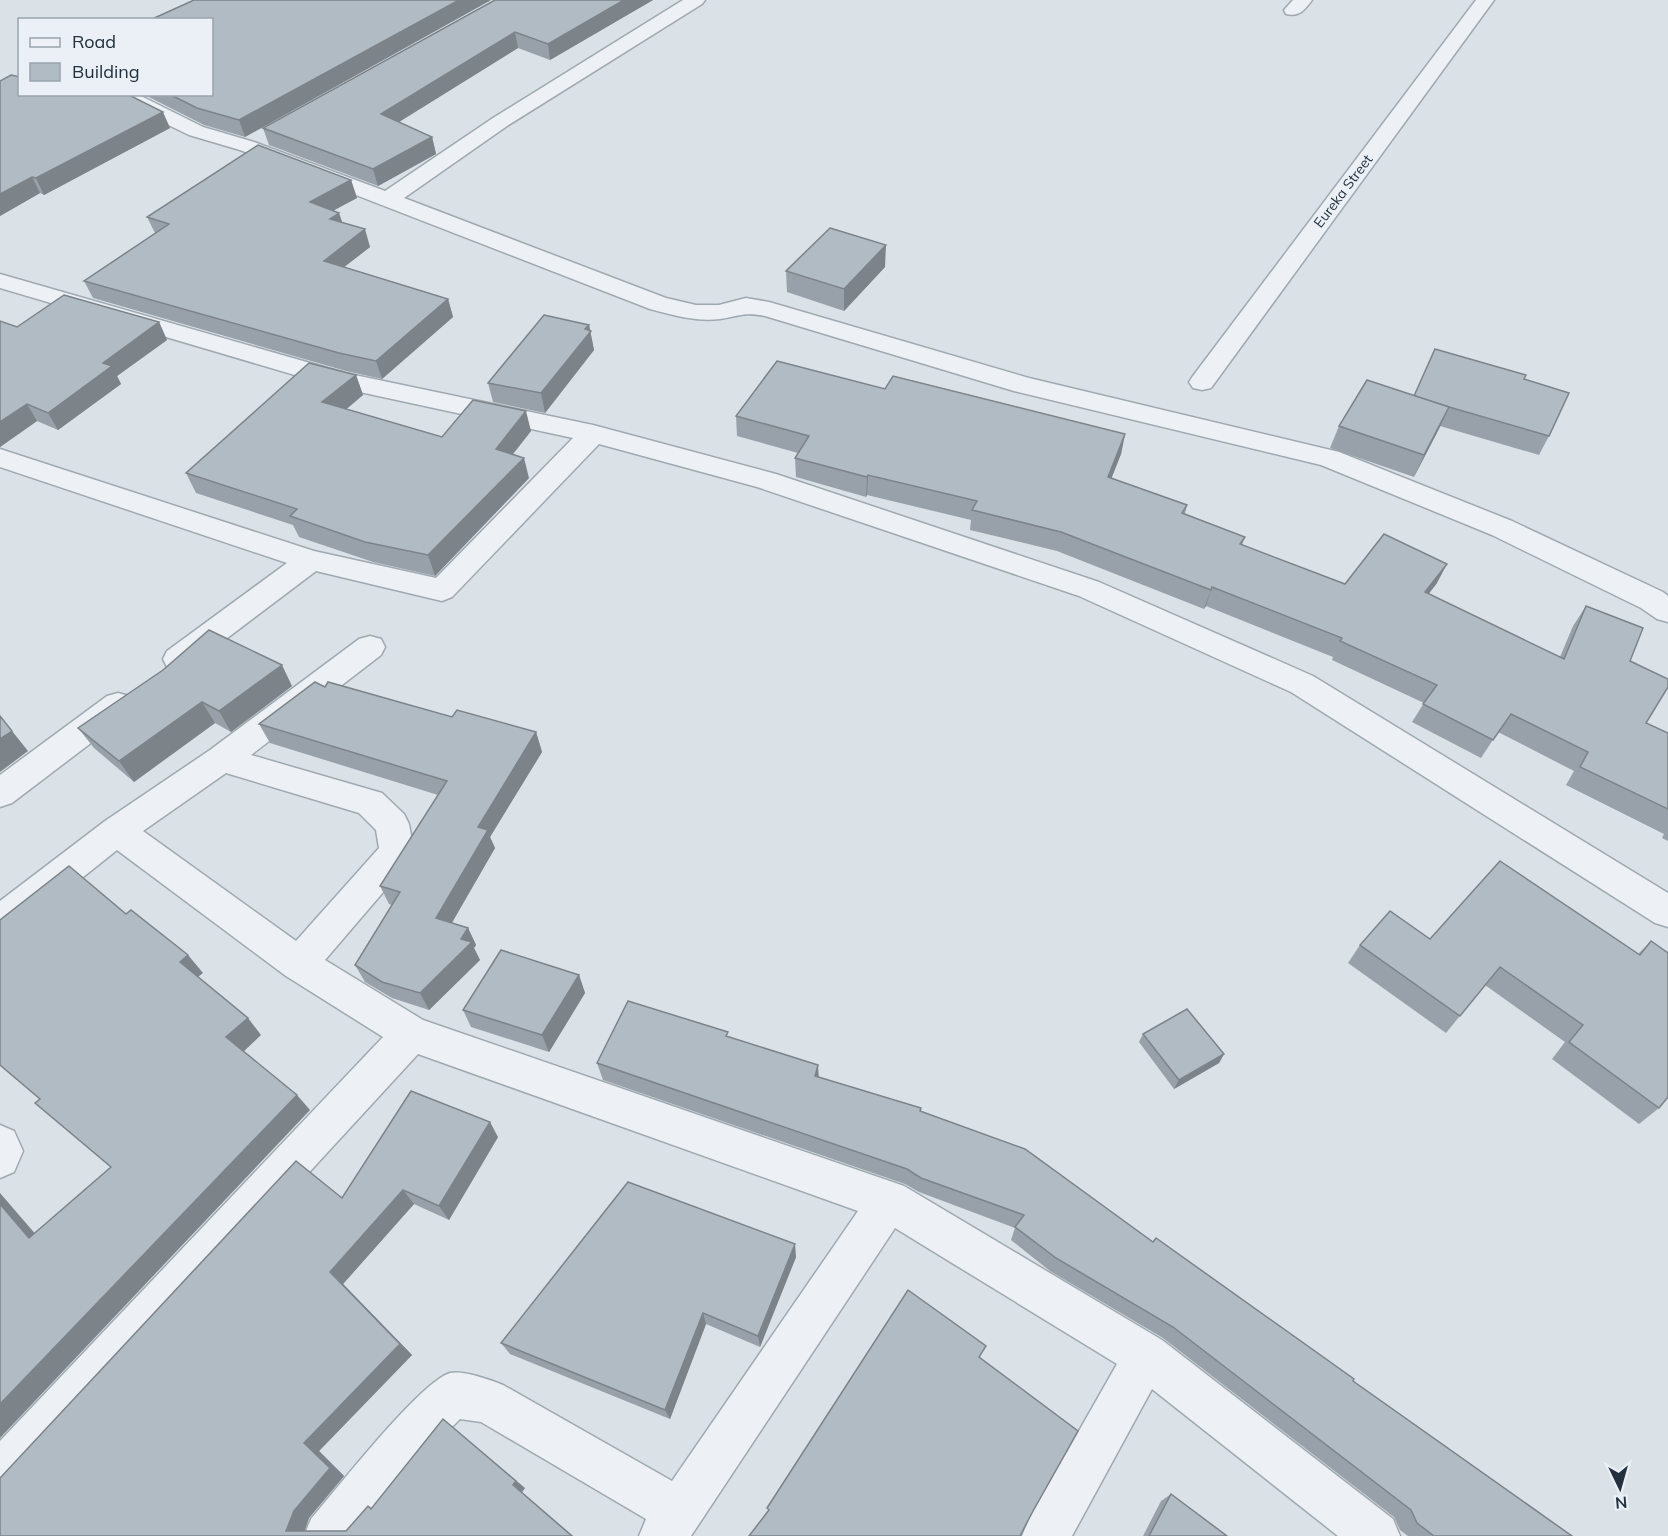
<svg xmlns="http://www.w3.org/2000/svg" width="1668" height="1536" font-family="Mulish,sans-serif">
<style>
.lines{fill:none;stroke-linecap:round;stroke-linejoin:round}
.minor-casing{stroke:#9fa9b1;stroke-width:3}
.minor{fill:#edf1f5;fill-rule:evenodd}
.wall{fill:#98a1a9}
.shaded-wall{fill:#7c8389}
.building{fill:#b1bbc4;stroke:#7c8389;stroke-width:1.5}
.labels{text-anchor:middle;dominant-baseline:central;stroke-width:4.5;stroke-linejoin:round;paint-order:stroke}
.far-street-label{font-size:14px;fill:#23313e;stroke:#eaf0f5}
</style>
<rect width="100%" height="100%" fill="#dae1e7"/>
<g class="lines">
<g class="minor-casing">
<g id="minor">
<path d="M 683,0 L 705,0 L 702,4 L 507,126 L 404,198 L 666,298 L 696,305 L 719,305 L 746,298 L 769,302 L 1029,378 L 1339,452 L 1512,521 L 1663,592 L 1668,596 L 1668,622 L 1657,619 L 1641,608 L 1492,535 L 1321,465 L 1014,391 L 765,316 C 742,312 741,316 720,319 C 697,322 672,315 650,309 L 240,150 L 189,135 L 113,98 L 110,94 L 137,94 L 203,127 L 254,142 L 385,191 L 493,118 Z"/>
<path d="M 1293,0 L 1312,0 C 1305,10 1299,17 1286,14 L 1284,10 Z"/>
<polygon points="1476,0 1494,0 1211,388 1202,390 1193,388 1189,382 1193,376"/>
<polygon points="0,274 345,373 593,425 776,474 1099,582 1313,676 1668,893 1668,927 1655,923 1291,692 1079,596 757,487 599,444 452,597 442,601 316,571 189,667 178,671 167,667 163,659 167,651 287,563 0,467 0,449 314,551 436,578 573,438 332,386 0,288"/>
<path d="M 370,636 L 381,639 L 385,647 L 381,655 L 251,755 L 382,793 L 404,814 L 409,824 L 414,852 L 409,862 L 325,960 L 423,1020 L 904,1186 L 1162,1340 L 1393,1519 L 1400,1536 L 1338,1536 L 1152,1389 L 1072,1536 L 1022,1536 L 1029,1519 L 1117,1364 L 895,1228 L 691,1536 L 639,1536 L 646,1519 L 481,1422 L 460,1419 L 438,1441 L 359,1536 L 304,1536 L 311,1519 C 336,1490 420,1382 450,1373 C 463,1370 491,1380 503,1385 L 672,1481 L 858,1211 L 418,1054 L 16,1491 L 0,1498 L 0,1441 L 383,1037 L 286,976 L 117,850 L 13,933 L 0,938 L 0,901 L 105,821 L 210,750 L 359,639 ZM 226,773 L 359,813 L 376,830 L 379,848 L 296,941 L 143,831 Z"/>
<polygon points="118,693 129,696 134,705 129,714 12,803 0,807 0,775 107,696"/>
<polygon points="0,1125 14,1131 23,1151 14,1172 0,1178"/>
</g>
</g>
<use href="#minor" class="minor"/>
</g>
<g class="wall">
<polygon points="491,0 245,137 204,125 143,94 212,94"/>
<polygon points="495,0 653,0 550,60 518,48 399,122 432,137 436,154 378,186 269,145 263,128"/>
<polygon points="20,77 170,128 44,195 40,193 0,216"/>
<polygon points="351,180 357,198 333,210 342,222 370,247 344,267 448,299 453,317 382,379 346,371 93,298 84,281 155,233 147,217"/>
<polygon points="885,267 844,311 787,292 786,271"/>
<polygon points="0,321 17,327 159,322 167,340 117,376 121,384 58,430 37,421 0,447"/>
<polygon points="589,325 594,350 545,413 493,402 488,383"/>
<polygon points="356,375 363,395 346,409 442,437 531,431 513,454 529,478 435,576 373,562 299,537 293,525 196,493 186,473"/>
<polygon points="1524,379 1549,436 1539,455 1440,426 1414,477 1330,448 1339,426 1413,396"/>
<polygon points="885,389 1125,434 1121,454 1111,479 1187,505 1185,514 1245,537 1242,545 1345,584 1437,583 1428,594 1560,657 1573,626 1586,606 1630,661 1646,723 1668,733 1668,841 1662,838 1664,834 1566,785 1574,771 1498,732 1481,758 1412,722 1424,703 1332,660 1333,657 1206,606 1204,609 1057,551 970,530 971,520 867,495 866,497 796,477 795,458 798,453 737,436 736,416"/>
<polygon points="163,670 292,686 231,732 215,723 134,782 94,748 78,728"/>
<polygon points="325,687 452,717 536,732 542,752 490,837 495,848 452,923 468,928 476,945 474,948 480,960 429,1010 392,998 365,982 355,965 392,905 389,904 380,886 438,795 270,743 259,724"/>
<polygon points="1430,939 1638,954 1651,941 1659,1108 1639,1124 1552,1059 1565,1042 1485,985 1446,1033 1348,963 1360,945"/>
<polygon points="579,975 585,993 549,1052 471,1027 463,1010"/>
<polygon points="1143,1034 1224,1054 1219,1063 1174,1089 1139,1042"/>
<polygon points="729,1037 819,1077 921,1111 1153,1242 1353,1381 1572,1536 1408,1536 1400,1530 1394,1517 1163,1338 1050,1271 1011,1240 1015,1228 919,1192 905,1184 603,1080 597,1063"/>
<polygon points="498,1137 449,1220 414,1204 343,1284 412,1355 319,1451 344,1476 309,1518 304,1531 346,1531 368,1506 372,1508 525,1488 522,1492 573,1536 0,1536 342,1198"/>
<polygon points="796,1257 760,1347 706,1324 670,1419 510,1354 501,1343"/>
<polygon points="1171,1494 1227,1536 1143,1536 1161,1501"/>
</g>
<g class="shaded-wall">
<polygon points="459,0 491,0 245,137 239,120"/>
<polygon points="624,0 653,0 550,60 548,44"/>
<polygon points="515,32 518,48 386,130 381,114"/>
<polygon points="163,112 170,128 44,195 36,178"/>
<polygon points="432,137 436,154 378,186 373,169"/>
<polygon points="32,177 40,193 0,216 0,194"/>
<polygon points="351,180 357,198 316,220 310,202"/>
<polygon points="339,213 345,230 330,219"/>
<polygon points="365,229 370,247 330,278 324,261"/>
<polygon points="886,245 885,267 844,311 844,289"/>
<polygon points="448,299 453,317 382,379 376,361"/>
<polygon points="159,322 167,340 117,376 121,384 58,430 48,413 103,363"/>
<polygon points="589,325 594,350 545,413 541,393"/>
<polygon points="356,375 363,395 330,423 322,402"/>
<polygon points="27,404 37,421 0,447 0,422"/>
<polygon points="1449,407 1439,429 1414,477 1424,455"/>
<polygon points="526,411 531,431 501,469 496,449"/>
<polygon points="1125,434 1121,454 1104,497 1108,477"/>
<polygon points="524,458 529,478 435,576 428,555"/>
<polygon points="868,475 867,495 866,497 867,477"/>
<polygon points="1447,564 1437,583 1415,612 1425,592"/>
<polygon points="1212,587 1206,606 1204,609 1211,590"/>
<polygon points="282,665 292,686 231,732 219,711"/>
<polygon points="202,702 215,723 134,782 119,761"/>
<polygon points="12,731 28,751 0,772 0,739"/>
<polygon points="536,732 542,752 490,837 495,848 444,936 436,918 478,827"/>
<polygon points="468,928 476,945 474,948 480,960 429,1010 420,993 461,939"/>
<polygon points="188,955 203,973 194,980 180,962"/>
<polygon points="579,975 585,993 549,1052 542,1035"/>
<polygon points="248,1018 261,1035 241,1054 226,1037"/>
<polygon points="1224,1054 1219,1063 1174,1089 1179,1080"/>
<polygon points="818,1065 819,1081 815,1076"/>
<polygon points="297,1095 310,1110 0,1438 0,1404"/>
<polygon points="490,1122 498,1137 449,1220 439,1206"/>
<polygon points="403,1190 414,1204 343,1284 412,1355 319,1451 344,1476 309,1518 303,1536 286,1531 304,1443 330,1272"/>
<polygon points="0,1193 50,1251 29,1238 0,1204"/>
<polygon points="795,1244 796,1257 760,1347 758,1336"/>
<polygon points="703,1313 706,1324 670,1419 665,1410"/>
<polygon points="443,1419 525,1488 522,1492 513,1485"/>
</g>
<g class="building">
<polygon points="194,0 459,0 239,120 197,108 169,94 212,94 212,20 150,20"/>
<polygon points="495,0 624,0 548,44 515,32 381,114 432,137 373,169 263,128"/>
<polygon points="11,75 20,77 20,94 127,94 163,112 36,178 32,177 0,194 0,81"/>
<polygon points="258,145 351,180 310,202 339,213 330,219 365,229 324,261 448,299 376,361 339,353 84,281 169,224 147,217"/>
<polygon points="830,228 886,245 844,289 786,271"/>
<polygon points="64,295 159,322 103,363 112,366 48,413 27,404 0,422 0,321 17,327"/>
<polygon points="544,315 589,325 585,329 591,331 541,393 488,383"/>
<polygon points="1435,349 1526,375 1524,379 1569,393 1549,436 1449,407 1414,396"/>
<polygon points="777,361 885,389 893,376 1125,434 1108,477 1187,505 1182,513 1245,537 1240,544 1345,584 1384,534 1447,564 1425,592 1564,659 1586,606 1643,628 1630,661 1668,679 1668,687 1646,723 1668,733 1668,809 1580,767 1588,752 1511,714 1493,740 1423,704 1437,685 1340,641 1342,638 1212,587 1211,590 1061,532 972,510 977,501 868,475 867,477 795,458 809,436 736,416"/>
<polygon points="309,363 356,375 322,402 442,437 473,400 526,411 496,449 524,458 428,555 365,542 290,516 297,509 186,473"/>
<polygon points="1367,380 1449,407 1424,455 1339,426"/>
<polygon points="209,630 282,665 219,711 202,702 119,761 78,728 163,670"/>
<polygon points="315,682 325,687 328,682 452,717 457,710 536,732 478,827 488,830 436,918 468,928 461,939 472,942 420,993 382,982 355,965 400,892 380,886 447,781 259,724"/>
<polygon points="0,716 12,731 0,739"/>
<polygon points="1500,861 1640,955 1651,941 1668,953 1668,1097 1659,1108 1569,1042 1583,1025 1500,967 1460,1016 1360,945 1390,911 1430,939"/>
<polygon points="69,866 126,914 131,910 188,955 180,962 248,1018 226,1037 297,1095 0,1404 0,1204 29,1238 111,1167 35,1103 40,1099 0,1065 0,920"/>
<polygon points="501,950 579,975 542,1035 463,1010"/>
<polygon points="628,1001 728,1032 726,1036 818,1065 815,1076 921,1108 920,1111 1025,1149 1153,1242 1156,1238 1354,1379 1353,1381 1572,1536 1434,1536 1417,1523 1411,1510 1173,1327 1056,1258 1015,1227 1024,1215 921,1178 907,1169 597,1063"/>
<polygon points="1187,1009 1224,1054 1179,1080 1143,1034"/>
<polygon points="411,1091 490,1122 439,1206 403,1190 330,1272 400,1344 304,1443 330,1468 294,1511 286,1531 346,1531 368,1506 371,1509 443,1419 516,1481 513,1485 572,1536 0,1536 0,1478 296,1161 342,1198"/>
<polygon points="628,1182 795,1244 758,1336 703,1313 665,1410 501,1343"/>
<polygon points="908,1290 986,1346 979,1357 1078,1431 1033,1511 1020,1536 749,1536 769,1510 767,1508"/>
<polygon points="1171,1494 1227,1536 1149,1536"/>
</g>
<g class="labels">
<g class="far-street-label">
<text transform="translate(1343 191) rotate(-53)">Eureka Street</text>
</g>
</g>
<rect x="18" y="18" width="195" height="78" fill="#eaf0f5" stroke="#9aa4ac" stroke-width="1.5"/>
<rect x="30" y="38" width="30" height="9" fill="#edf1f5" stroke="#9aa4ac" stroke-width="1.5"/>
<text x="72" y="48" font-size="18" fill="#23313e">Road</text>
<rect x="30" y="63" width="30" height="18" fill="#b1bbc4" stroke="#9aa4ac" stroke-width="1.5"/>
<text x="72" y="78" font-size="18" fill="#23313e">Building</text>
<g transform="translate(1620 1488) rotate(175)" stroke="#eaf0f5" stroke-width="4.5" paint-order="stroke">
<path d="M0-4.5L10 22L0 15L-10 22Z" fill="#23313e"/>
<text y="-9" font-size="16" font-weight="bold" text-anchor="middle" fill="#23313e">N</text>
</g>
</svg>
